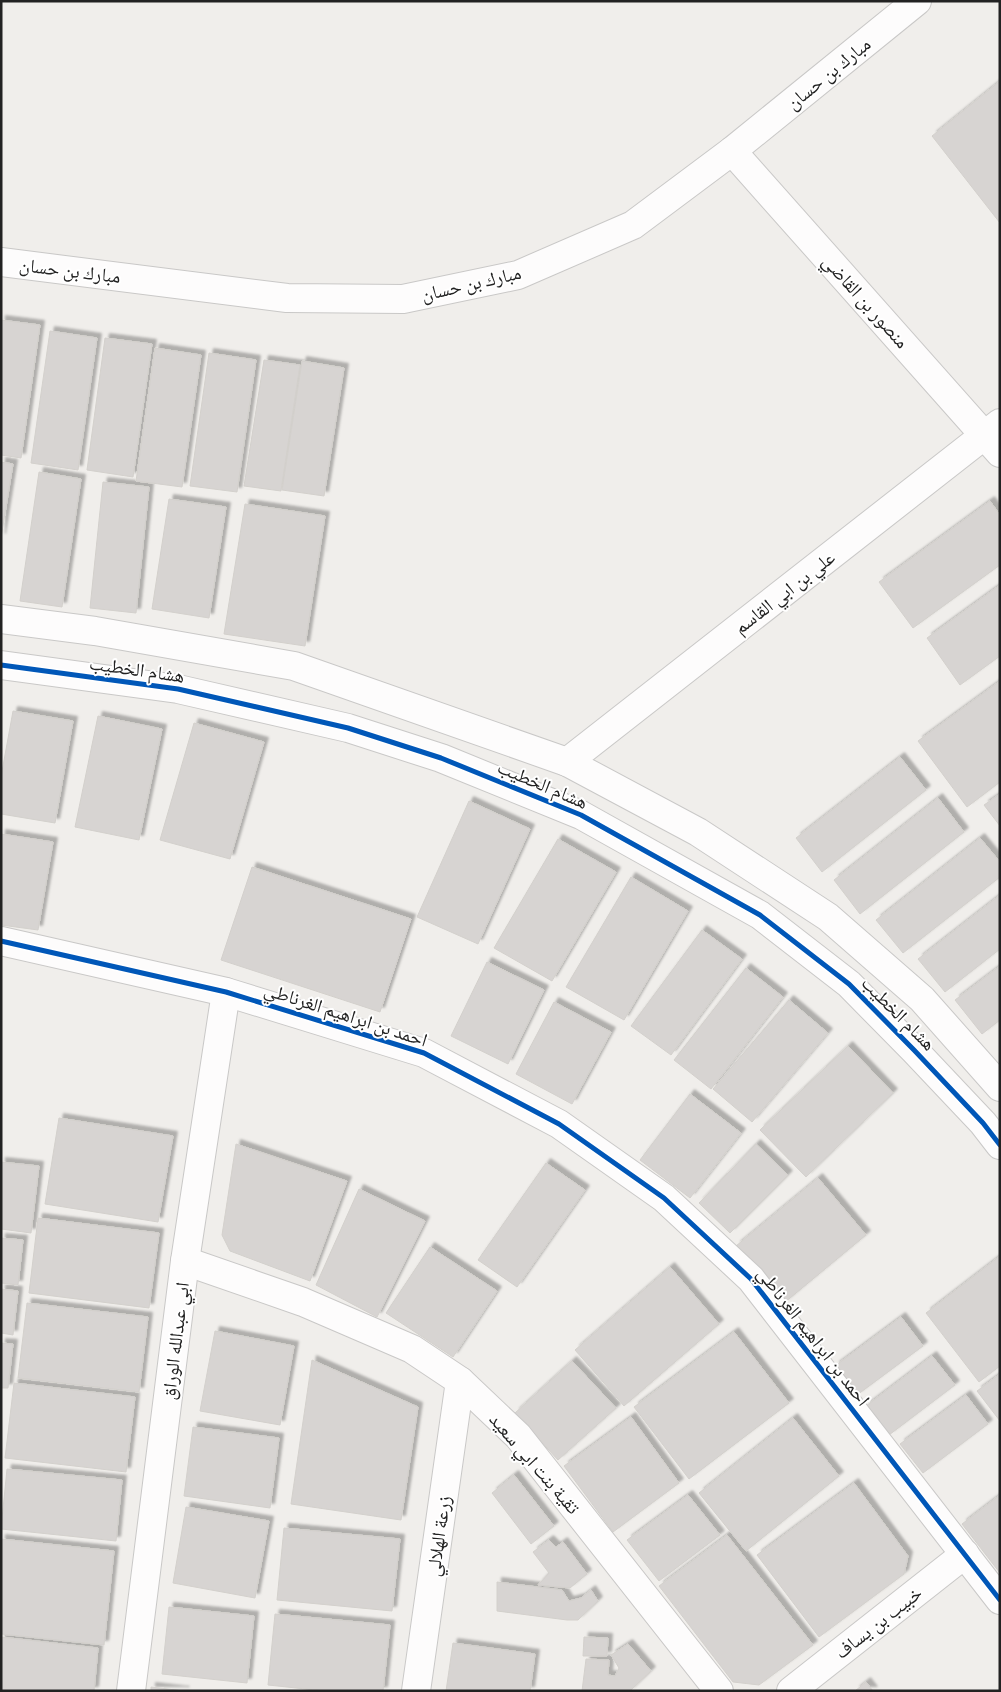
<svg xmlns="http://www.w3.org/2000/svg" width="1001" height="1692" font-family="'PT Sans Narrow','Noto Naskh Arabic',sans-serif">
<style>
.building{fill:#d7d4d2;stroke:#d3d0cc;filter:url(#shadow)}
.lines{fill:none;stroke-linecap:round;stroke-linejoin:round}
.street-casing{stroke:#c9c8c7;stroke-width:30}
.street{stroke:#fdfcfc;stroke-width:28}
.cycleway-casing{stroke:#fff;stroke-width:8}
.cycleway{stroke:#0057b8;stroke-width:5}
.labels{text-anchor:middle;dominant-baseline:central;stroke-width:4;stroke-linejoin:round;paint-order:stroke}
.street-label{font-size:19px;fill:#222;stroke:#fff}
</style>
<defs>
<filter id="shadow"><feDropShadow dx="4.5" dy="-4.5" stdDeviation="1" flood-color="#0004"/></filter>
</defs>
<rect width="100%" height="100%" fill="#f0eeeb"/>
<g class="building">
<polygon points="1000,81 1000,223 932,136"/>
<polygon points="1,320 40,325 21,458 1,455"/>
<polygon points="50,331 97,338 78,470 31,463"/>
<polygon points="105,338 152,344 133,477 87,470"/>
<polygon points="155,348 201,355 182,487 136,481"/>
<polygon points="209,353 256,360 237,492 190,486"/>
<polygon points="264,360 300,365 281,491 244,486"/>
<polygon points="302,361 344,368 324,496 282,490"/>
<polygon points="1,462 13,464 1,538"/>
<polygon points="39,472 81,479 62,607 20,601"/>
<polygon points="103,482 149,487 136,613 90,608"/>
<polygon points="169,499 226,507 209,618 152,609"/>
<polygon points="990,501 1000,515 1000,565 913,628 879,582"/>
<polygon points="245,504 325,516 305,646 224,634"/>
<polygon points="1000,585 1000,656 960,685 927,638"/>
<polygon points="1000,681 1000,782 967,807 918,741"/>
<polygon points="13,711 73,721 55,823 1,814 1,777"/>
<polygon points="98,716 162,729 139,840 75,827"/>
<polygon points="194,723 264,742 230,859 160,840"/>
<polygon points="900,757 926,790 822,872 796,838"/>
<polygon points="1000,794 1000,826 984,805"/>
<polygon points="938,798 964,832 860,914 834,880"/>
<polygon points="469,801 530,829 478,944 417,917"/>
<polygon points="1,834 53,842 38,930 1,925"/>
<polygon points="980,838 1000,862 1000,877 903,953 876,920"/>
<polygon points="558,839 616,872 552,981 494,948"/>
<polygon points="252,867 411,919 380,1012 221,960"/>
<polygon points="631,877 688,911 624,1020 566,987"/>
<polygon points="1000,895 1000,949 945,992 918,959"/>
<polygon points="702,930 742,959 671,1055 631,1026"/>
<polygon points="487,962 544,990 508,1064 451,1036"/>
<polygon points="1000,966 1000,1020 982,1034 955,1000"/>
<polygon points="746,968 783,997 711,1089 674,1060"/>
<polygon points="789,1000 828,1033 752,1122 713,1089"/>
<polygon points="554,1002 611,1032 572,1104 516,1074"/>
<polygon points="848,1046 893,1093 806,1177 760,1130"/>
<polygon points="690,1094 741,1133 690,1198 640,1160"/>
<polygon points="59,1118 173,1136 158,1222 45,1204"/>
<polygon points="236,1144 347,1181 310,1281 230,1251 222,1235"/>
<polygon points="756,1144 788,1175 730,1233 699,1203"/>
<polygon points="1,1162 39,1166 31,1233 1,1229"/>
<polygon points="546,1163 585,1190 517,1287 478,1260"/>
<polygon points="818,1178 866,1235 784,1303 736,1246"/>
<polygon points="359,1189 425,1221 377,1317 316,1285"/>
<polygon points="38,1218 159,1233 149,1308 29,1293"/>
<polygon points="1,1238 23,1240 18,1285 1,1283"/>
<polygon points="430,1247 497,1291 453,1357 386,1313"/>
<polygon points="1000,1256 1000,1366 979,1382 926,1313"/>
<polygon points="670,1267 719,1324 624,1406 575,1350"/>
<polygon points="1,1289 18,1291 13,1335 1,1333"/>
<polygon points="27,1303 148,1317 139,1392 18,1378"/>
<polygon points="901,1317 923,1346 857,1395 835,1366"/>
<polygon points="215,1331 294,1346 280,1425 200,1411"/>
<polygon points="734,1332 789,1403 689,1479 634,1407"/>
<polygon points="1,1343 13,1344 8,1388 1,1388"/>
<polygon points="932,1356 955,1385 889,1435 866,1406"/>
<polygon points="312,1360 418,1407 401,1520 291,1504"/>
<polygon points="572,1361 616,1408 558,1460 515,1413"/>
<polygon points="1000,1374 1000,1421 977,1391"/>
<polygon points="14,1383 135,1397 126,1472 5,1458"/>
<polygon points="966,1395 988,1424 923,1473 900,1444"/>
<polygon points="631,1417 679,1483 613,1532 564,1466"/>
<polygon points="793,1418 839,1476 746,1551 699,1493"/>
<polygon points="193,1427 279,1438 270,1508 184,1496"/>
<polygon points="7,1469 122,1480 116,1541 1,1529"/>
<polygon points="514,1475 554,1526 531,1544 492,1493"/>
<polygon points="854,1483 908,1556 904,1574 819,1637 757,1555"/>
<polygon points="688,1495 720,1535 659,1581 627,1540"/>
<polygon points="1000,1495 1000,1573 962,1524"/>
<polygon points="186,1507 269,1521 255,1598 173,1583"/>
<polygon points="284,1528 400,1539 392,1611 277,1600"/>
<polygon points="727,1535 813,1645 759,1685 733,1682 659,1586"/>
<polygon points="1,1539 114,1551 104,1645 1,1634"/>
<polygon points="549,1540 556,1547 563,1542 587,1574 570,1588 538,1585 549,1573 533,1552"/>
<polygon points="497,1582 562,1590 569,1601 581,1598 591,1590 598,1601 578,1620 567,1620 497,1611"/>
<polygon points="169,1607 254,1616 247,1683 162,1674"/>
<polygon points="275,1614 390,1625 383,1691 324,1691 268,1685"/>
<polygon points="1,1637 98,1648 94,1691 1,1691"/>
<polygon points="584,1637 608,1638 607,1656 583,1656"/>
<polygon points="453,1643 535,1654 530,1691 446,1691"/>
<polygon points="628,1644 651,1671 630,1691 582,1691 586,1659 609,1660 608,1675 615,1676 619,1668 611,1655"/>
<polygon points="866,1682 873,1691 855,1691"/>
<polygon points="151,1687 185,1691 151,1691"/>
</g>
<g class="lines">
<g class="street-casing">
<g id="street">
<polyline points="732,151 1000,453"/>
<polyline points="1,262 287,298 403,299 518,275 633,225 732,151 917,1"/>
<polyline points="1,619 95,631 294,666 567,762 698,832 828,917 922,999 1000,1087"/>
<polyline points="1,665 178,689 348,728 441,758 581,815 760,915 849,984 914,1050 983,1123 1000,1145"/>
<polyline points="567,762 1000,423"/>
<polyline points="1,941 226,992 424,1053 559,1124 664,1198 751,1279 1000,1600"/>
<polyline points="185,1261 303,1302 412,1349 460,1381 518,1436 719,1691"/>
<polyline points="131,1691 185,1261 226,992"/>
<polyline points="416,1691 460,1381"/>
<polyline points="791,1691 965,1554"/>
</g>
</g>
<use href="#street" class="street"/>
<g class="cycleway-casing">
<g id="cycleway">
<polyline points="1,665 178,689 348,728 441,758 581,815 760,915 849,984 914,1050 983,1123 1000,1145"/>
<polyline points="1,941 226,992 424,1053 559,1124 664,1198 751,1279 1000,1600"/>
</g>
</g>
<use href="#cycleway" class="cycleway"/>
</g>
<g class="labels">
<g class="street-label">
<text transform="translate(828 73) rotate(-39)">مبارك بن حسان</text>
<text transform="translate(70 270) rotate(7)">مبارك بن حسان</text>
<text transform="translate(471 283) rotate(-13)">مبارك بن حسان</text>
<text transform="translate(866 301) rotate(48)">منصور بن القاضي</text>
<text transform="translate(784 592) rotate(-38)">علي بن ابي القاسم</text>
<text transform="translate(137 669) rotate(8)">هشام الخطيب</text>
<text transform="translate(543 784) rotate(23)">هشام الخطيب</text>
<text transform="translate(899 1013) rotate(45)">هشام الخطيب</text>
<text transform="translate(346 1014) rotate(18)">احمد بن ابراهيم الغرناطي</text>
<text transform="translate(814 1336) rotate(52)">احمد بن ابراهيم الغرناطي</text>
<text transform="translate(175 1341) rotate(-83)">ابي عبدالله الوراق</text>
<text transform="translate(535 1463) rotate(49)">تقية بنت ابي سعيد</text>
<text transform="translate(438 1536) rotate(-82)">زرعة الهلالي</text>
<text transform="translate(878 1622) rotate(-38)">خبيب بن يساف</text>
</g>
</g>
<rect width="1001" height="1692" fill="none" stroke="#222222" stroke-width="5"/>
</svg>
